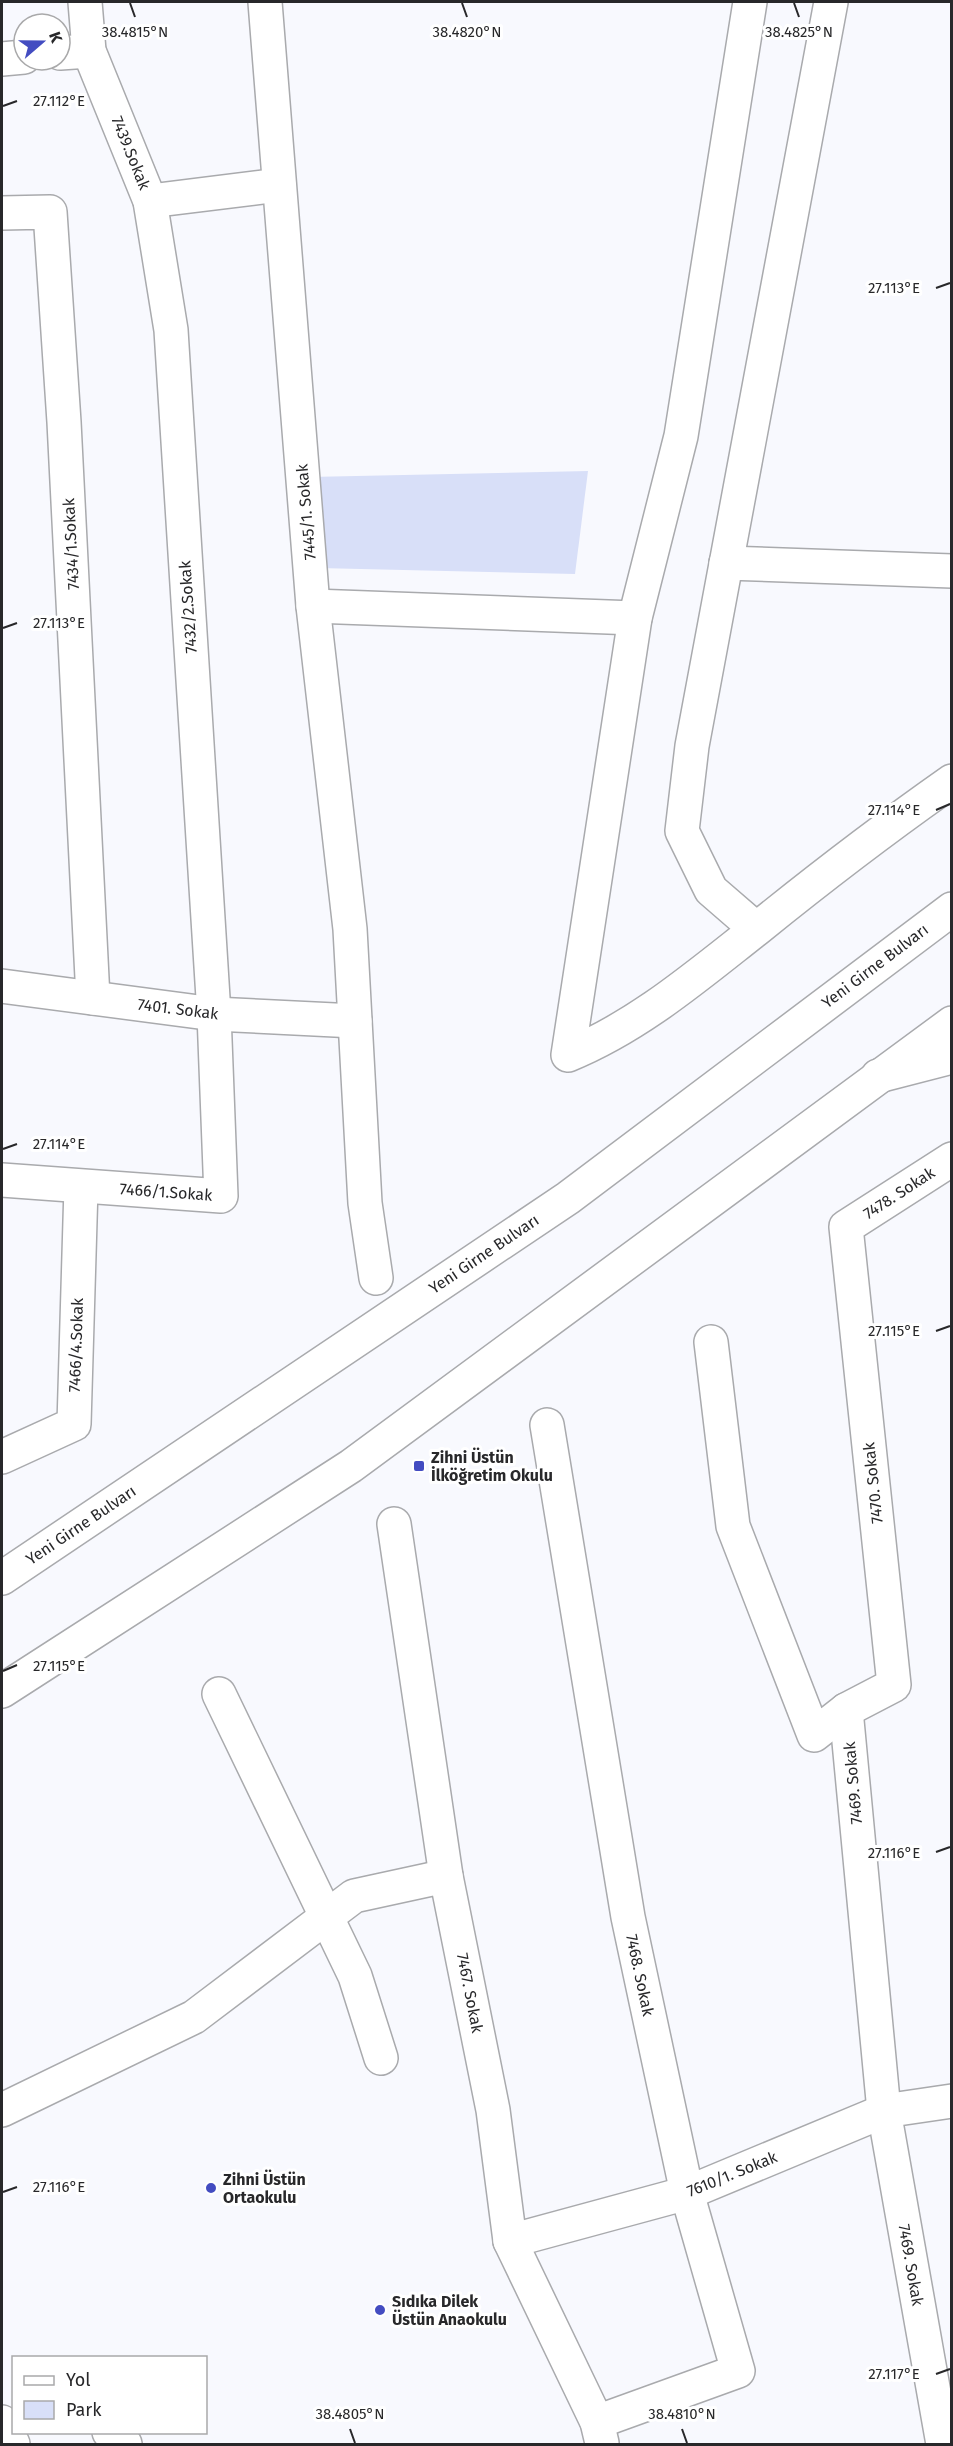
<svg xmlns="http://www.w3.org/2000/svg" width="953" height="2446" font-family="'Fira Sans',sans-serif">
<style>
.green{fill:#d8dff8}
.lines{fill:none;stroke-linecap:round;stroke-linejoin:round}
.minor-casing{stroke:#a9aaad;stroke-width:36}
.major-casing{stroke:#a9aaad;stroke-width:36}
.highway-casing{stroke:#a9aaad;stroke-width:36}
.minor{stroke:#fff;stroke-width:33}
.major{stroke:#fff;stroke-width:33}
.highway{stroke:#fff;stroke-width:33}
.ticks{fill:none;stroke:#28282a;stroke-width:2}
.poi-dot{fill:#434cc1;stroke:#fff;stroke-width:2}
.labels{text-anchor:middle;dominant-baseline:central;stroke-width:6;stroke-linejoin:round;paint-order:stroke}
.street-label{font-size:16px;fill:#28282a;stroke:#fff}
.poi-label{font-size:16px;font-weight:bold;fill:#28282a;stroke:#fff;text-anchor:start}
.ticks-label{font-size:15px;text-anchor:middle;fill:#28282a;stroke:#fff;stroke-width:6;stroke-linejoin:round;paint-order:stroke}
</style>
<rect width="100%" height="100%" fill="#f8f9fe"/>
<polygon class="green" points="588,471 575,574 318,568 309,477"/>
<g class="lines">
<g class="minor-casing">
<g id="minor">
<polyline points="265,2 313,606 350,929 365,1203 376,1278"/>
<path d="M 750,2 L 681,436 L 635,618 L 568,1055 C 639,1026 698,975 758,928 C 821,877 885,828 952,781"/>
<polyline points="60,53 89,51"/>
<polyline points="2,59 24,57"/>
<polyline points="150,201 279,185"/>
<polyline points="2,213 50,212 64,422 93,998"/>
<polyline points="726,563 952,571"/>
<polyline points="313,606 635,618"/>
<polyline points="756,929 711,890 682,831 692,746 831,2"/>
<polyline points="2,986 214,1014 355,1021"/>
<polyline points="2,1180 221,1196 214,1014 171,330 150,201 89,51 85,2"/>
<polyline points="711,1342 733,1526 814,1735 846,1710 894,1685 846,1227 952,1159"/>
<polyline points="547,1425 628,1917 687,2193 738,2371 597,2422"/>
<polyline points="2,1457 74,1424 81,1187"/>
<polyline points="394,1524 446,1876 493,2110 510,2241 597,2422 602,2443"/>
<polyline points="219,1694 355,1976 381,2058"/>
<polyline points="846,1710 884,2111 943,2444"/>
<polyline points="2,2110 194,2017 354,1896 446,1876"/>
<polyline points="510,2241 687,2193 884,2111 952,2101"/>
<polyline points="2,2422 13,2444"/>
<polyline points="109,2432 125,2444"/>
</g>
</g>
<g class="major-casing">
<g id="major">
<polyline points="2,1578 568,1198 952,909"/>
<polyline points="2,1691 351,1466 952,1023"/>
</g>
</g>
<g class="highway-casing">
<polyline id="highway" points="878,1076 952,1057"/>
</g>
<use href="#minor" class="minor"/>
<use href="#major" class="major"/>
<use href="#highway" class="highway"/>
</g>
<path class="ticks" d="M 130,3 L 135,17M 462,3 L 467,17M 794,3 L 799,17M 3,106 L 17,101M 936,288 L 950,283M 3,628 L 17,623M 936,810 L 950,804M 3,1149 L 17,1144M 936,1331 L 950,1326M 3,1671 L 17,1665M 936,1852 L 950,1847M 3,2192 L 17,2187M 936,2374 L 950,2369M 350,2429 L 355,2443M 682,2429 L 687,2443"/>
<g class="poi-dot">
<rect x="413" y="1460" width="12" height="12" rx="3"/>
<circle cx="211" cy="2188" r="6"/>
<circle cx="380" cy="2310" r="6"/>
</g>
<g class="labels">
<g class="street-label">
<text transform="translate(131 153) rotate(68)">7439.Sokak</text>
<text transform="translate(306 512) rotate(-95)">7445/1. Sokak</text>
<text transform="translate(71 544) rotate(-93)">7434/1.Sokak</text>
<text transform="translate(188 607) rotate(-94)">7432/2.Sokak</text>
<text transform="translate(875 966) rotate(-37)">Yeni Girne Bulvarı</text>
<text transform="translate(178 1009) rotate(7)">7401. Sokak</text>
<text transform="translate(166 1192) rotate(4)">7466/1.Sokak</text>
<text transform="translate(899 1193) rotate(-33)">7478. Sokak</text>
<text transform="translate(484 1254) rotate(-34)">Yeni Girne Bulvarı</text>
<text transform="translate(76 1345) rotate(-88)">7466/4.Sokak</text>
<text transform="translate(873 1483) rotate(-96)">7470. Sokak</text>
<text transform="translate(81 1525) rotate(-34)">Yeni Girne Bulvarı</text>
<text transform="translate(853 1783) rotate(-95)">7469. Sokak</text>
<text transform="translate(640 1975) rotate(78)">7468. Sokak</text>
<text transform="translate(470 1993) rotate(79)">7467. Sokak</text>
<text transform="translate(732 2174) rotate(-22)">7610/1. Sokak</text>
<text transform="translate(911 2265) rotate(80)">7469. Sokak</text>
</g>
<g class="poi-label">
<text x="431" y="1457">Zihni Üstün<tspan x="431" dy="18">İlköğretim Okulu</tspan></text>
<text x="223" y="2179">Zihni Üstün<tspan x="223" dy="18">Ortaokulu</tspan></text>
<text x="392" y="2301">Sıdıka Dilek<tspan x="392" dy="18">Üstün Anaokulu</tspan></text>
</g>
</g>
<g class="ticks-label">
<text x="135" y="37">38.4815°N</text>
<text x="467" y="37">38.4820°N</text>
<text x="799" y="37">38.4825°N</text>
<text x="59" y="106">27.112°E</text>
<text x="894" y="293">27.113°E</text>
<text x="59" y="628">27.113°E</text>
<text x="894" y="815">27.114°E</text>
<text x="59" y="1149">27.114°E</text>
<text x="894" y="1336">27.115°E</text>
<text x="59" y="1671">27.115°E</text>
<text x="894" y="1858">27.116°E</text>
<text x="59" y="2192">27.116°E</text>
<text x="894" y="2379">27.117°E</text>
<text x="350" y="2419">38.4805°N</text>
<text x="682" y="2419">38.4810°N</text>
</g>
<rect width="953" height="2446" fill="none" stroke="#28282a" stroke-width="6"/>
<rect x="12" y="2356" width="195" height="78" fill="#ffffff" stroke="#a9a9aa" stroke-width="1.5"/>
<rect x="24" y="2376" width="30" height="9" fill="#ffffff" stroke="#a9a9aa" stroke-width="1.5"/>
<text x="66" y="2386" font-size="18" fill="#28282a">Yol</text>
<rect x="24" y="2401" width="30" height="18" fill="#d8dff8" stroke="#a9a9aa" stroke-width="1.5"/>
<text x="66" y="2416" font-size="18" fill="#28282a">Park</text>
<g transform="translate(42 42) rotate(70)"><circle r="28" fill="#ffffff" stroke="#a9a9aa" stroke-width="1.5"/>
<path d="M0-4.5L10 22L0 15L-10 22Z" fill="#434cc1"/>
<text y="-9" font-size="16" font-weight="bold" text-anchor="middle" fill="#28282a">K</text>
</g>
</svg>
